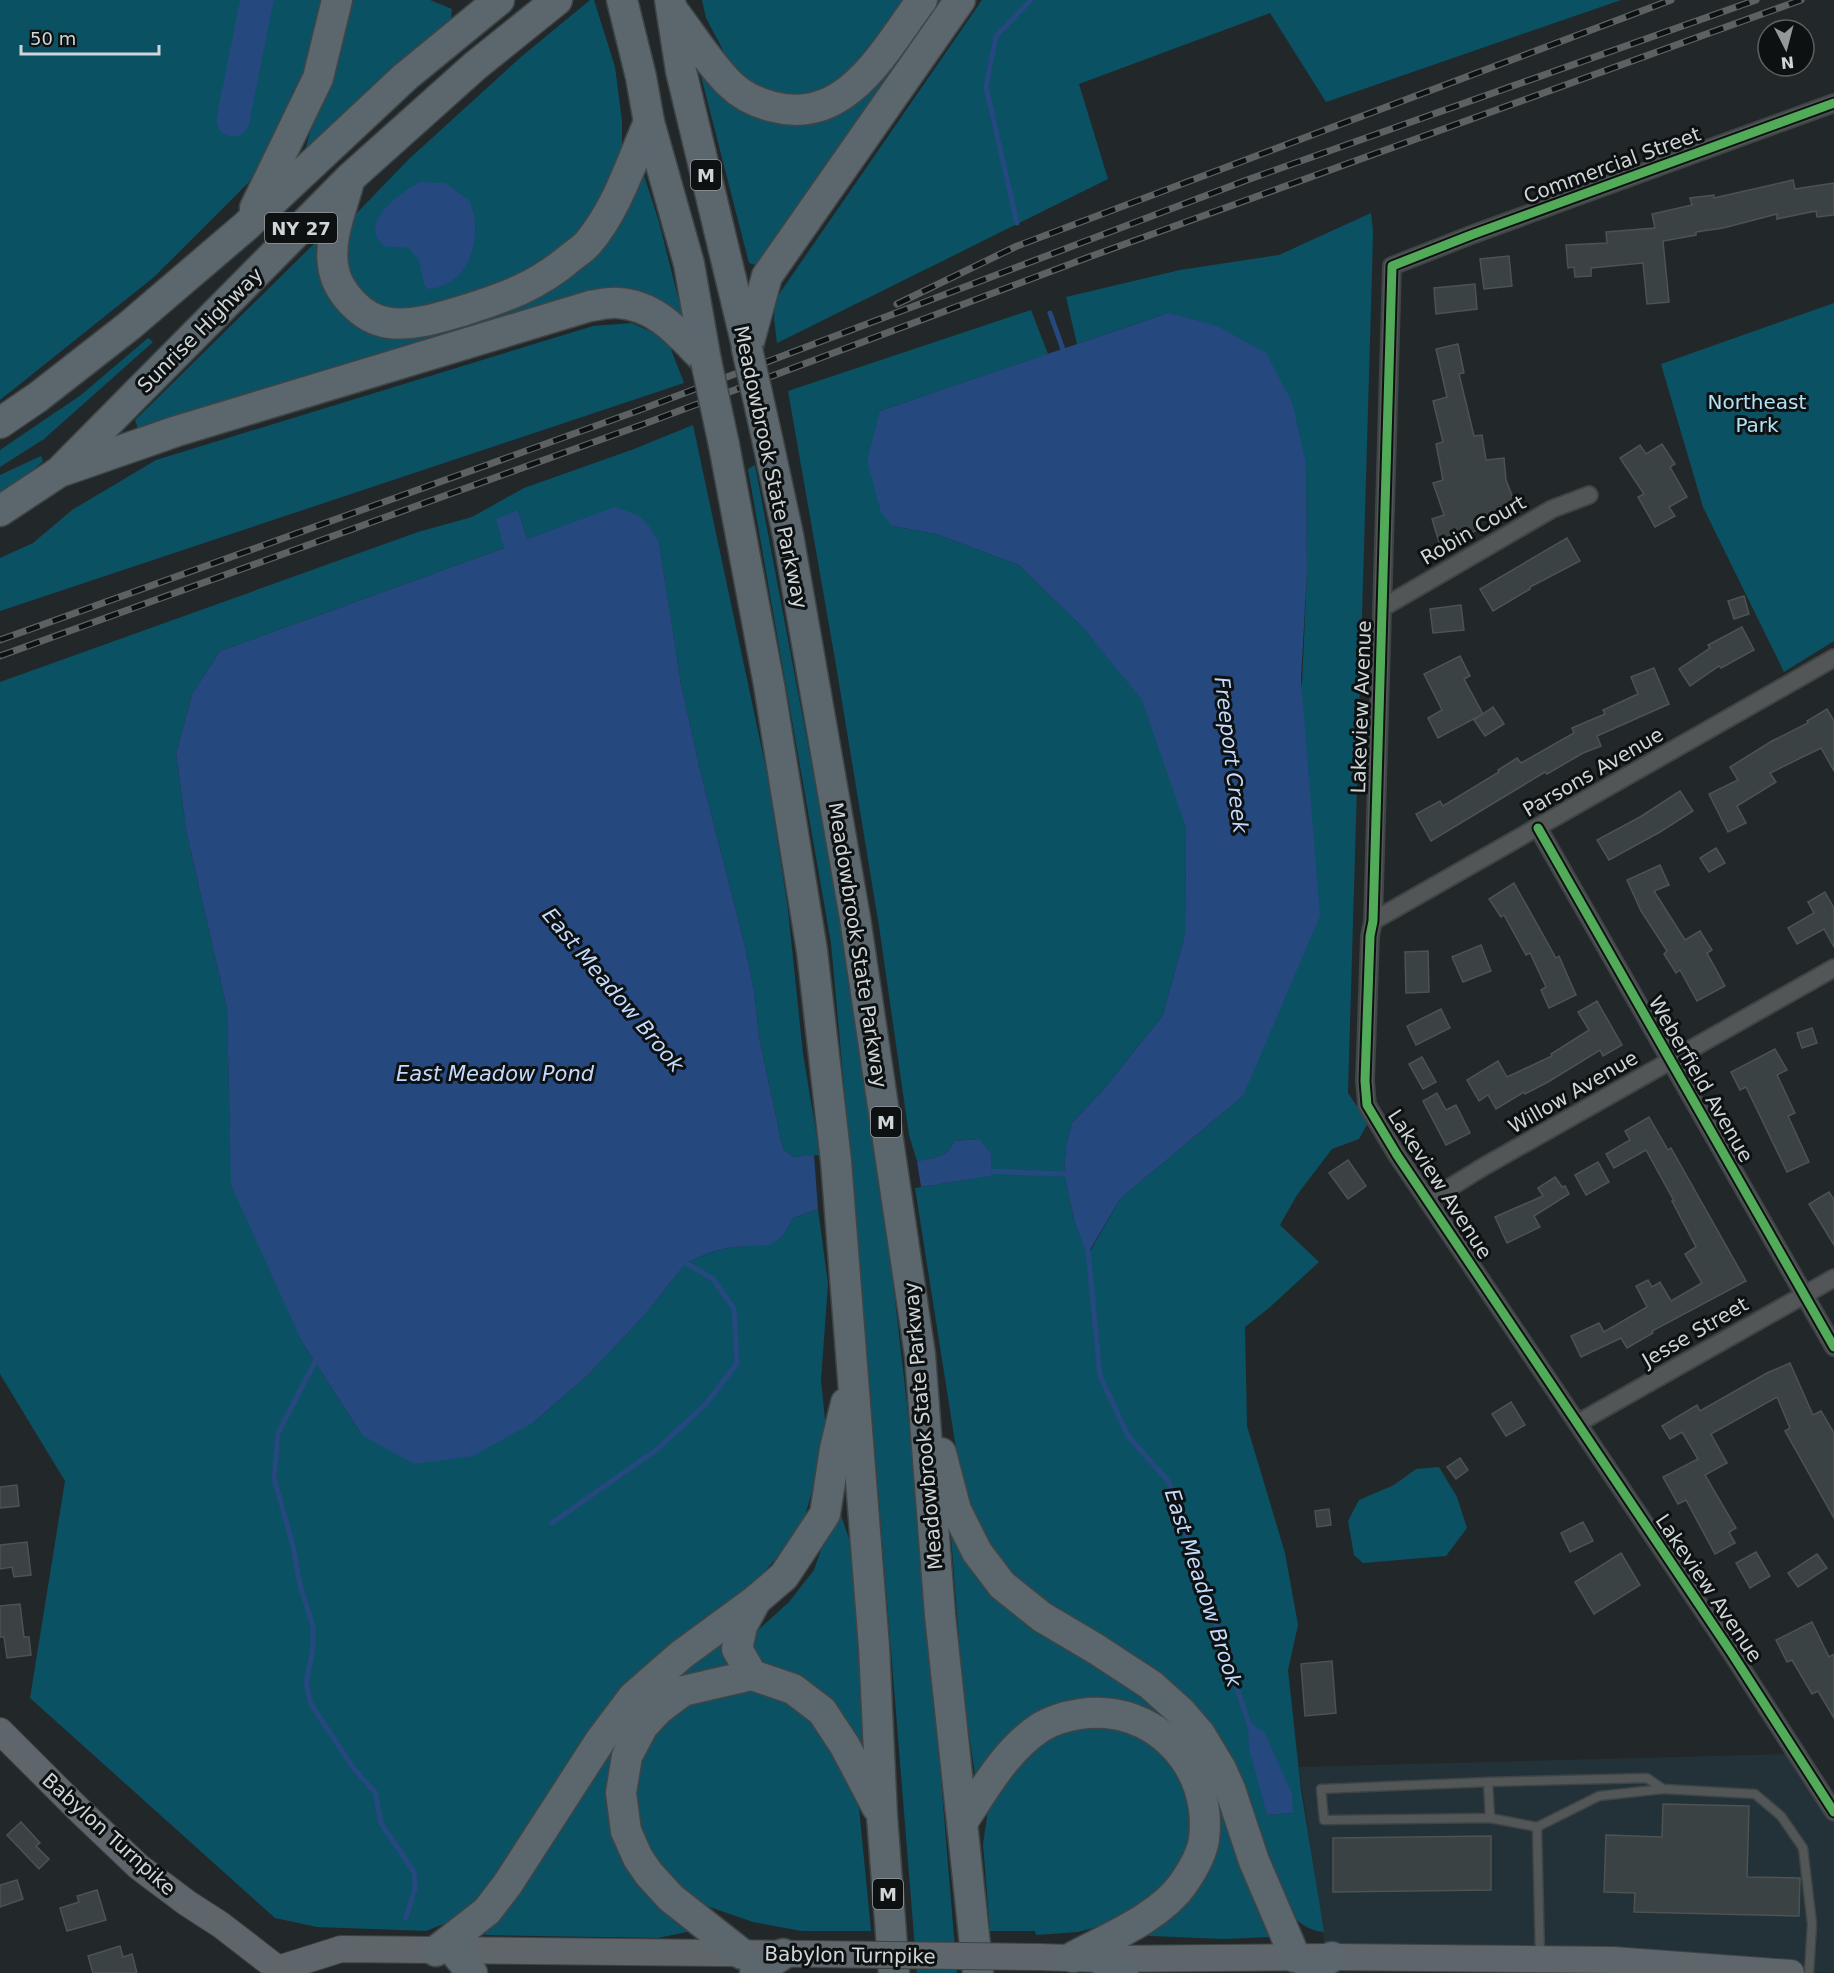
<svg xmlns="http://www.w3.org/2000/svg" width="1834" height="1973" font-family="'DejaVu Sans',sans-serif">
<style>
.built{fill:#233238}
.green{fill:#0b5164;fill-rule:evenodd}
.water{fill:#25487f}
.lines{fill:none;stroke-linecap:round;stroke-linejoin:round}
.stream{stroke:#25487f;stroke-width:5}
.river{stroke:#25487f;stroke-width:33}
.building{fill:#3a4244;stroke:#4d5253;stroke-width:1.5}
.lane-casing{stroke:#3f4445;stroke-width:11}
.street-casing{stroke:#3f4445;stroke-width:20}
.primary-casing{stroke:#3f4445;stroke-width:28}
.highway-casing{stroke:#3f4445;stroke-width:33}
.lane{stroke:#525657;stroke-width:8}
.street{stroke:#525657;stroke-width:16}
.primary{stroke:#5e666b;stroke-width:26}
.highway{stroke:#5b666d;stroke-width:30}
.rail-casing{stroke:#5e6162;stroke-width:7}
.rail{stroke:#0d1112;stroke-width:4.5;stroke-dasharray:14;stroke-linecap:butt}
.primary-bridge-casing{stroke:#3f4445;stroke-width:28;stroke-linecap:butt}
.highway-bridge-casing{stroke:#3f4445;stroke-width:33;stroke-linecap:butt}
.primary-bridge{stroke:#5e666b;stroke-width:26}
.highway-bridge{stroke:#5b666d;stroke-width:30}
.cycleway-casing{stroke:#0d1112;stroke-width:13}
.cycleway{stroke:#51ab58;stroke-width:9}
.labels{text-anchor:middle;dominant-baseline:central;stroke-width:6;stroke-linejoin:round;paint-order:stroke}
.shield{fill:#0d1112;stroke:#969b9d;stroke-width:1.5}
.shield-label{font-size:18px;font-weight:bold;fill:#d0d6d8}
.street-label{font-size:20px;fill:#d0d6d8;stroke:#0d1112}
.park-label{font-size:20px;fill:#b2e3f5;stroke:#0d1112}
.water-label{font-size:21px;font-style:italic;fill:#c4dbff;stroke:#0d1112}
</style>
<rect width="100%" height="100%" fill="#222829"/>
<polygon class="built" points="1790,1754 1834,1820 1834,1973 1326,1954 1299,1767"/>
<g class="green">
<polygon points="0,0 325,0 306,80 293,91 283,123 249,182 154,277 0,400"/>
<polygon points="347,0 430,0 452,9 451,19 308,150 306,147"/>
<polygon points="590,0 594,0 615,67 622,121 622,146 610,194 565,256 517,285 390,316 343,276 352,218 409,159 521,57"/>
<polygon points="702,0 912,0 880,45 816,101 765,97 719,56 723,50 706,18"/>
<polygon points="936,0 950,0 759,266 749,263 694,49 790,121"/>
<polygon points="982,0 1621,0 1326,102 1270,13 1079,84 1108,179 777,343 774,319 775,300"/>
<polygon points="643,172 659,222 687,333 645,301 140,435 135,420 319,239 351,319 514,305"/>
<path d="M 1371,213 L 1373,231 L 1372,273 L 1348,1093 L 1368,1123 L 1359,1139 L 1332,1149 L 1297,1195 L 1280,1225 L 1319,1262 L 1270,1307 L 1245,1327 L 1247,1426 L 1285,1553 L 1298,1625 L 1288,1670 L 1301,1790 L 1324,1932 C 1308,1931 1298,1922 1288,1911 L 1210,1728 L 1023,1593 L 981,1537 L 958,1461 L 915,1188 L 990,1176 L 979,1139 L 954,1141 C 948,1158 933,1158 917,1161 L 909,1135 L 879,926 L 836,665 L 788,391 L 1031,310 L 1048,354 L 880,411 L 892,526 L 936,534 L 1019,565 L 1085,630 L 1145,700 L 1186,828 L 1185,934 L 1163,1015 L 1104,1089 L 1072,1123 L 1066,1146 L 1064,1174 L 1075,1223 L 1088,1255 L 1120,1199 L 1243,1096 L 1302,684 L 1307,572 L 1306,463 L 1168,313 L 1077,344 L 1066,297 L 1180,270 L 1279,255 ZM 1265,1734 L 1293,1813 L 1267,1815 Z"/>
<polygon points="1834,303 1834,641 1784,672 1703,507 1661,364"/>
<polygon points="632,323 667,339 684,383 0,611 0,558 33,543 72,510 156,460 593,326"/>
<polygon points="148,338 153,342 44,439 0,467 0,450 81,395"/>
<polygon points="693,425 768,778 788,910 803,1054 820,1155 794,1157 783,1149 759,1037 755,996 744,942 702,778 681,684 659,544 615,508 527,539 518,510 504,548 220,651 192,694 176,754 187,835 227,1009 230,1129 302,1342 362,1435 534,1422 587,1376 642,1318 686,1263 711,1252 732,1247 770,1244 783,1236 793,1218 818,1209 828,1284 821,1380 827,1439 805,1516 789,1543 471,1913 426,1931 317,1927 275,1918 30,1698 65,1481 0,1374 0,682 418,532 472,517 524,488 634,449"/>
<polygon points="41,456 43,461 10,491 0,498 0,475"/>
<polygon points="755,465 842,925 885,1212 918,1501 957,1973 917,1973 857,1229 831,943 748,469"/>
<polygon points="1439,1467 1457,1497 1467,1528 1446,1556 1363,1563 1354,1555 1348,1521 1359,1500 1394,1485 1416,1469"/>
<polygon points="837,1503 850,1542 869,1778 852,1742 749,1662 755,1633 789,1602 814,1570"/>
<polygon points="949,1510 981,1579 1171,1713 1204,1756 1274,1937 1223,1939 1128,1935 1199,1884 1202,1768 1088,1704 977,1789 963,1691"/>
<polygon points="730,1632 739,1670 693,1677 611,1788 696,1930 658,1938 485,1935 490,1919 629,1718"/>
<polygon points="754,1687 804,1706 836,1744 859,1808 871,1931 802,1931 753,1922 704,1905 660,1875 634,1824 635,1762 666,1716 708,1689"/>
<polygon points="1103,1722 1143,1734 1173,1757 1194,1802 1195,1844 1171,1888 1113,1923 1078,1932 1036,1935 1035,1931 990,1931 983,1844 988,1810 1011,1766 1053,1731"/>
</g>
<g class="water">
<path d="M 420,182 L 445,183 L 470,201 C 472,209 475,217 475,224 C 477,256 461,286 428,289 L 424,285 L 419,260 L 409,248 L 384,246 C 382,243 377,238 376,234 C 370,214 405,190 420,182 Z"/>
<polygon points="1168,313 1217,326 1266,353 1292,402 1306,463 1307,572 1301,679 1320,916 1243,1096 1120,1199 1087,1255 1075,1223 1064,1174 1066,1146 1072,1123 1104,1089 1163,1015 1185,934 1186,828 1142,700 1085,630 1019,565 936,534 892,526 881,512 867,461 880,411"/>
<path d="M 615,507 C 642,516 646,518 659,543 L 681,684 L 702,778 L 744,942 L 755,996 L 759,1037 L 783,1149 L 794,1157 L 814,1155 L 818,1209 L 793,1218 L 783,1236 L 770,1245 L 732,1247 L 711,1252 L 686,1263 L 642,1318 L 587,1376 L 534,1422 L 473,1456 L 414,1464 L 362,1435 L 302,1342 L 231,1185 L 227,1009 L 187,835 L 176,754 L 192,694 L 220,651 L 504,548 L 496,519 L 518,510 L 527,539 Z"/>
<path d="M 979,1139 L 991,1154 L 991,1176 L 921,1187 L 917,1161 C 933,1158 948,1158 954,1141 Z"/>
<polygon points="1248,1721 1265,1733 1292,1794 1293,1813 1267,1815 1249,1748"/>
</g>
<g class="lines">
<g class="stream">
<polyline points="1017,223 986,87 996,36 1031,0"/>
<polyline points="1050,313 1065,355"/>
<polyline points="984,1171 1064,1174"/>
<polyline points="1088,1250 1100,1376 1128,1436 1169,1482 1250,1727"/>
<polyline points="318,1356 278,1433 274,1478 293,1546 300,1585 313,1626 313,1649 306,1683 311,1704 354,1769 375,1792 381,1823 414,1872 415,1888 406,1918"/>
<polyline points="552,1523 656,1450 706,1404 737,1363 734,1309 713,1279 686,1263 684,1258"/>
</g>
<polyline class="river" points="233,120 257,0"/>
</g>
<g class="building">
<polygon points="1793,180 1795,189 1834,183 1834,215 1817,217 1816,211 1777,219 1777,214 1723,228 1696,232 1696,235 1663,241 1669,302 1647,304 1643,263 1591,268 1591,276 1575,277 1574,267 1568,268 1566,245 1607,243 1606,232 1655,228 1652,214 1692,205 1690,198 1714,195 1714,198"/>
<polygon points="1509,256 1512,286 1484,289 1480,259"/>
<polygon points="1475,284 1477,309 1436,314 1434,288"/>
<polygon points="1458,344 1464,373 1459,374 1474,436 1482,435 1486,460 1504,458 1506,480 1515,503 1476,519 1479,530 1439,542 1432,519 1444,515 1433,483 1443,480 1436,444 1443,442 1433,401 1447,397 1436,349"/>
<polygon points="1662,444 1675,464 1670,467 1687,497 1669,507 1675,516 1655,527 1638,497 1644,494 1620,458 1640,445 1646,454"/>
<polygon points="1567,538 1580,561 1530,587 1530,589 1493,611 1480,589"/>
<polygon points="1744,596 1749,614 1734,619 1728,601"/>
<polygon points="1461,605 1464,630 1433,633 1430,609"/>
<polygon points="1742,627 1754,650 1721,668 1719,666 1690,686 1679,669 1710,648 1708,645"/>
<polygon points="1460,656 1470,676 1464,679 1483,714 1438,738 1428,718 1442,710 1424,674"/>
<polygon points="1654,668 1669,704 1597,736 1601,746 1583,753 1547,774 1545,772 1431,841 1416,814 1440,801 1443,806 1499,772 1498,770 1517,758 1521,763 1574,733 1572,728 1605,714 1603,710 1638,694 1631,677"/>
<polygon points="1493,707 1504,724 1485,736 1474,720"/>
<polygon points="1827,709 1834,721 1834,771 1821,748 1770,773 1776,782 1737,806 1746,823 1728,832 1709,794 1738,780 1730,767 1772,741 1808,723 1807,721"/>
<polygon points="1680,791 1693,811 1660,832 1609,860 1597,840 1640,817"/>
<polygon points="1716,848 1725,863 1709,872 1700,858"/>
<polygon points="1660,865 1669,885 1654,891 1685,940 1700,931 1712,950 1707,953 1725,986 1697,1001 1680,970 1676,973 1664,954 1667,951 1641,911 1627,880"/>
<polygon points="1514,883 1556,958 1559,956 1576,995 1549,1008 1541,990 1546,987 1530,953 1526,955 1504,915 1501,917 1489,899"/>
<polygon points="1825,892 1834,908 1834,947 1824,929 1797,944 1788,928 1814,913 1808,902"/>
<polygon points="1481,945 1491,971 1463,982 1452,957"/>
<polygon points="1428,951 1429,992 1406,993 1405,952"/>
<polygon points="1597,1001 1622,1045 1603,1056 1600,1050 1548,1082 1525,1094 1524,1092 1496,1109 1488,1095 1479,1101 1467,1080 1498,1061 1507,1077 1552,1056 1551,1054 1589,1030 1578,1012"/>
<polygon points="1441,1009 1450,1028 1416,1045 1407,1026"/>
<polygon points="1812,1028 1817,1043 1802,1048 1797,1033"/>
<polygon points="1775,1049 1787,1070 1777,1075 1795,1113 1788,1116 1809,1162 1787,1172 1746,1087 1740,1090 1731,1072"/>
<polygon points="1422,1057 1436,1082 1423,1089 1409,1064"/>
<polygon points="1437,1093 1446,1110 1456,1105 1470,1133 1446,1145 1423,1101"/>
<polygon points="1649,1117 1668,1150 1671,1148 1746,1281 1652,1331 1653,1333 1627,1348 1621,1338 1581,1357 1571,1336 1599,1323 1604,1332 1647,1307 1636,1286 1648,1280 1652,1287 1660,1282 1671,1301 1702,1283 1685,1254 1696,1247 1672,1201 1674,1201 1646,1150 1614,1168 1606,1154 1630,1140 1625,1131"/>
<polygon points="1348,1160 1366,1186 1348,1199 1329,1173"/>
<polygon points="1598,1162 1609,1182 1586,1195 1575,1175"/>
<polygon points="1555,1177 1562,1187 1565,1186 1569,1194 1534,1216 1540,1227 1507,1243 1495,1217 1543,1196 1538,1188"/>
<polygon points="1829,1192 1834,1200 1834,1245 1809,1204"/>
<polygon points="1790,1363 1813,1415 1821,1411 1834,1433 1834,1518 1785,1431 1790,1428 1777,1397 1711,1434 1727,1463 1705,1475 1736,1528 1729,1532 1735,1543 1715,1554 1686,1500 1678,1504 1663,1477 1698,1459 1682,1432 1670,1439 1662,1426 1697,1405 1700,1411 1767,1373"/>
<polygon points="1511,1402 1525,1425 1506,1436 1492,1414"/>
<polygon points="1460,1458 1468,1470 1456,1479 1447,1467"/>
<polygon points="17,1485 19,1506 0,1508 0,1487"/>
<polygon points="1329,1509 1331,1525 1317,1527 1315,1511"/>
<polygon points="1583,1522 1593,1541 1570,1552 1561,1533"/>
<polygon points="27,1542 31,1575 14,1577 12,1567 0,1569 0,1545"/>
<polygon points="1756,1552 1770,1576 1750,1588 1736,1563"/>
<polygon points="1621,1553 1640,1585 1594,1614 1575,1582"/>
<polygon points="1817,1554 1827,1568 1798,1587 1788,1573"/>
<polygon points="20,1604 24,1637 29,1637 31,1655 7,1658 4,1637 0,1637 0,1606"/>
<polygon points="1812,1622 1829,1657 1834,1654 1834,1718 1818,1691 1812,1694 1792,1660 1787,1662 1776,1640"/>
<polygon points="1332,1661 1336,1713 1305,1716 1301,1664"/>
<polygon points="1663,1804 1749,1806 1747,1877 1800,1878 1799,1916 1634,1912 1635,1893 1604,1892 1606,1835 1662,1837"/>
<polygon points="21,1822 40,1843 36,1846 49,1859 39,1869 7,1835"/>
<polygon points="1491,1836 1491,1890 1333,1892 1333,1838"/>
<polygon points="17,1880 23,1899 0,1907 0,1885"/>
<polygon points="97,1890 106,1920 67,1931 60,1908 79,1902 77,1896"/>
<polygon points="120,1946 123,1957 132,1954 137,1973 93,1973 88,1956"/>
</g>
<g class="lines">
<g class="lane-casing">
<g id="lane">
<polyline points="1488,1782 1490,1818"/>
<polyline points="1537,1827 1599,1796 1663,1789"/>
<polyline points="1540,1956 1537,1827 1490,1818 1324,1820 1321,1789 1488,1782 1647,1778 1663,1789 1755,1794 1781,1816 1803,1848 1812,1924 1809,1973"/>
</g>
</g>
<g class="street-casing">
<g id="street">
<polyline points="1834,103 1471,235 1392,266 1373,921 1370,936 1365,1081 1367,1105 1397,1155 1731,1652 1834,1812"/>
<polyline points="1382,608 1552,509 1589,495"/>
<polyline points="1538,828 1834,1347"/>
<polyline points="1373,921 1834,658"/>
<polyline points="1428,1201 1483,1167 1834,968"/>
<polyline points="1578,1423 1834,1278"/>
</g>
</g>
<g class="primary-casing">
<g id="primary">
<polyline points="0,1731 77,1808 139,1867 187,1903 221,1925 278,1969 341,1949 812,1954"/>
<polyline points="1039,1957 1100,1959 1332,1957 1613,1960 1791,1973"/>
</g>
</g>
<g class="highway-casing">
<g id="highway">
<polyline points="622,0 641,77 649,122 689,264 706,361"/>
<polyline points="670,0 681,71 747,346"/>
<path d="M 674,12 C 691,34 710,65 730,84 C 743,97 757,103 774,107 C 847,126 885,49 922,0"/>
<path d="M 349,181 C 342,208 329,237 333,265 C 336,291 362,320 390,323 C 415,326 441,317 465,310 C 506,297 537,286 570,258 C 576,253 583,249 588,243 C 617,209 631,163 649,122"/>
<polyline points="255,208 318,78 337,0"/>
<polyline points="747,349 767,276 960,0"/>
<polyline points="0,423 38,397 129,326 246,226 405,77 499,0"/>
<polyline points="765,429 788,535 855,918 920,1355 940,1615 978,1973"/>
<polyline points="724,445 769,685 812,951 836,1161 874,1647 882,1816 894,1973"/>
<path d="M 65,470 L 177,431 L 590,306 C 599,305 609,302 618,303 C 657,305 681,336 706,361"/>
<polyline points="0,511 59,472 350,178 475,66 557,0"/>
<polyline points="941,1453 956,1510 977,1552 1002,1585 1042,1617 1096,1649 1151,1685 1182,1713 1200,1734 1221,1769 1230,1789 1254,1861 1295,1957"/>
<polyline points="752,1675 737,1649 742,1626 756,1600"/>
<path d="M 963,1821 C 986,1787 1006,1750 1041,1727 C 1053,1720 1066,1716 1080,1714 C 1154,1703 1213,1766 1204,1839 C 1202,1855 1192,1871 1183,1884 C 1160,1917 1108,1938 1073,1957"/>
<polyline points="436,1951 487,1911 507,1885 600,1741 633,1697 681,1655 756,1600 784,1576 825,1514 835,1449 846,1403"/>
<polyline points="454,1951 472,1973"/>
<polyline points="742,1954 671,1898 649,1874 638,1858 626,1831 621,1793 627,1756 643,1726 659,1709 683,1691 752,1675 793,1689 822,1711 845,1746 877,1807"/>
<polyline points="1100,1959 1123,1973"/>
<polyline points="755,1973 783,1954"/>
<polyline points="1310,1973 1317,1966 1332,1957"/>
</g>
</g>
<use href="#lane" class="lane"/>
<use href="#street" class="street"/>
<use href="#primary" class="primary"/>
<use href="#highway" class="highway"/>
<g class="rail-casing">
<g id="rail">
<polyline points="897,304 1017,246 1671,0"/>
<polyline points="0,640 637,411 1247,180 1756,0"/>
<polyline points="0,656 644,424 1089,257 1801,0"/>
</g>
</g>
<use href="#rail" class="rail"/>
<g class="primary-bridge-casing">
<polyline id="primary-bridge" points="812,1954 1039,1957"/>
</g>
<g class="highway-bridge-casing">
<g id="highway-bridge">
<polyline points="747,349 765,429"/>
<polyline points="706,361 724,445"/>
</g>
</g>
<use href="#primary-bridge" class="primary-bridge"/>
<use href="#highway-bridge" class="highway-bridge"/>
<g class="cycleway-casing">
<g id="cycleway">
<polyline points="1834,103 1471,235 1392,266 1373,921 1370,936 1365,1081 1367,1105 1397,1155 1731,1652 1834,1812"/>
<polyline points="1538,828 1834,1347"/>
</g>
</g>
<use href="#cycleway" class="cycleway"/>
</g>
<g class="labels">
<g class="shield">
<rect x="691" y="160" width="30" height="30" rx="4.5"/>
<rect x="265" y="213" width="72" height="30" rx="4.5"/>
<rect x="871" y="1107" width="30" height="30" rx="4.5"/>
<rect x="873" y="1879" width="30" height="30" rx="4.5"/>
</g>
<g class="shield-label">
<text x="706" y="175">M</text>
<text x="301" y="228">NY 27</text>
<text x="886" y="1122">M</text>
<text x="888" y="1894">M</text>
</g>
<g class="street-label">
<text transform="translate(1612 165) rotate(-20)">Commercial Street</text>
<text transform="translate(200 330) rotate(-45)">Sunrise Highway</text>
<text transform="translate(771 467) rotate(78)">Meadowbrook State Parkway</text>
<text transform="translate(1473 530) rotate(-30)">Robin Court</text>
<text transform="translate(1361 707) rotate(-88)">Lakeview Avenue</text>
<text transform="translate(1593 772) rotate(-30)">Parsons Avenue</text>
<text transform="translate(858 945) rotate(81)">Meadowbrook State Parkway</text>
<text transform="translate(1701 1079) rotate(60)">Weberfield Avenue</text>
<text transform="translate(1573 1092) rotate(-30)">Willow Avenue</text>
<text transform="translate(1440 1184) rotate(57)">Lakeview Avenue</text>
<text transform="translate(1695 1332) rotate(-30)">Jesse Street</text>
<text transform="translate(923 1426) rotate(-95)">Meadowbrook State Parkway</text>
<text transform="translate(1709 1588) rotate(56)">Lakeview Avenue</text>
<text transform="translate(109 1834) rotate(42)">Babylon Turnpike</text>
<text transform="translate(850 1955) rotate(1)">Babylon Turnpike</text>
</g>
<g class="park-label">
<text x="1757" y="402">Northeast<tspan x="1757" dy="23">Park</tspan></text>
</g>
<g class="water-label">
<text transform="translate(1231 755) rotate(83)">Freeport Creek</text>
<text transform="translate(613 990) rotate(50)">East Meadow Brook</text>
<text x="495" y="1074">East Meadow Pond</text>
<text transform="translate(1203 1588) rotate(72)">East Meadow Brook</text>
</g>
</g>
<g transform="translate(1786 48) rotate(174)"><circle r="28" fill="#0d1112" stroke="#5b6061" stroke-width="1.5"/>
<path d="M0-4.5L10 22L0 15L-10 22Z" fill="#93999b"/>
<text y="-9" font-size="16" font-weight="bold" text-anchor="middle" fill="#d0d6d8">N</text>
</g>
<path d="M21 45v9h138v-9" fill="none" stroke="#d0d6d8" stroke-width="3"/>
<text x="30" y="45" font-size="18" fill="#d0d6d8" stroke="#0d1112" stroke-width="4.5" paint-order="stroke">50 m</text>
</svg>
